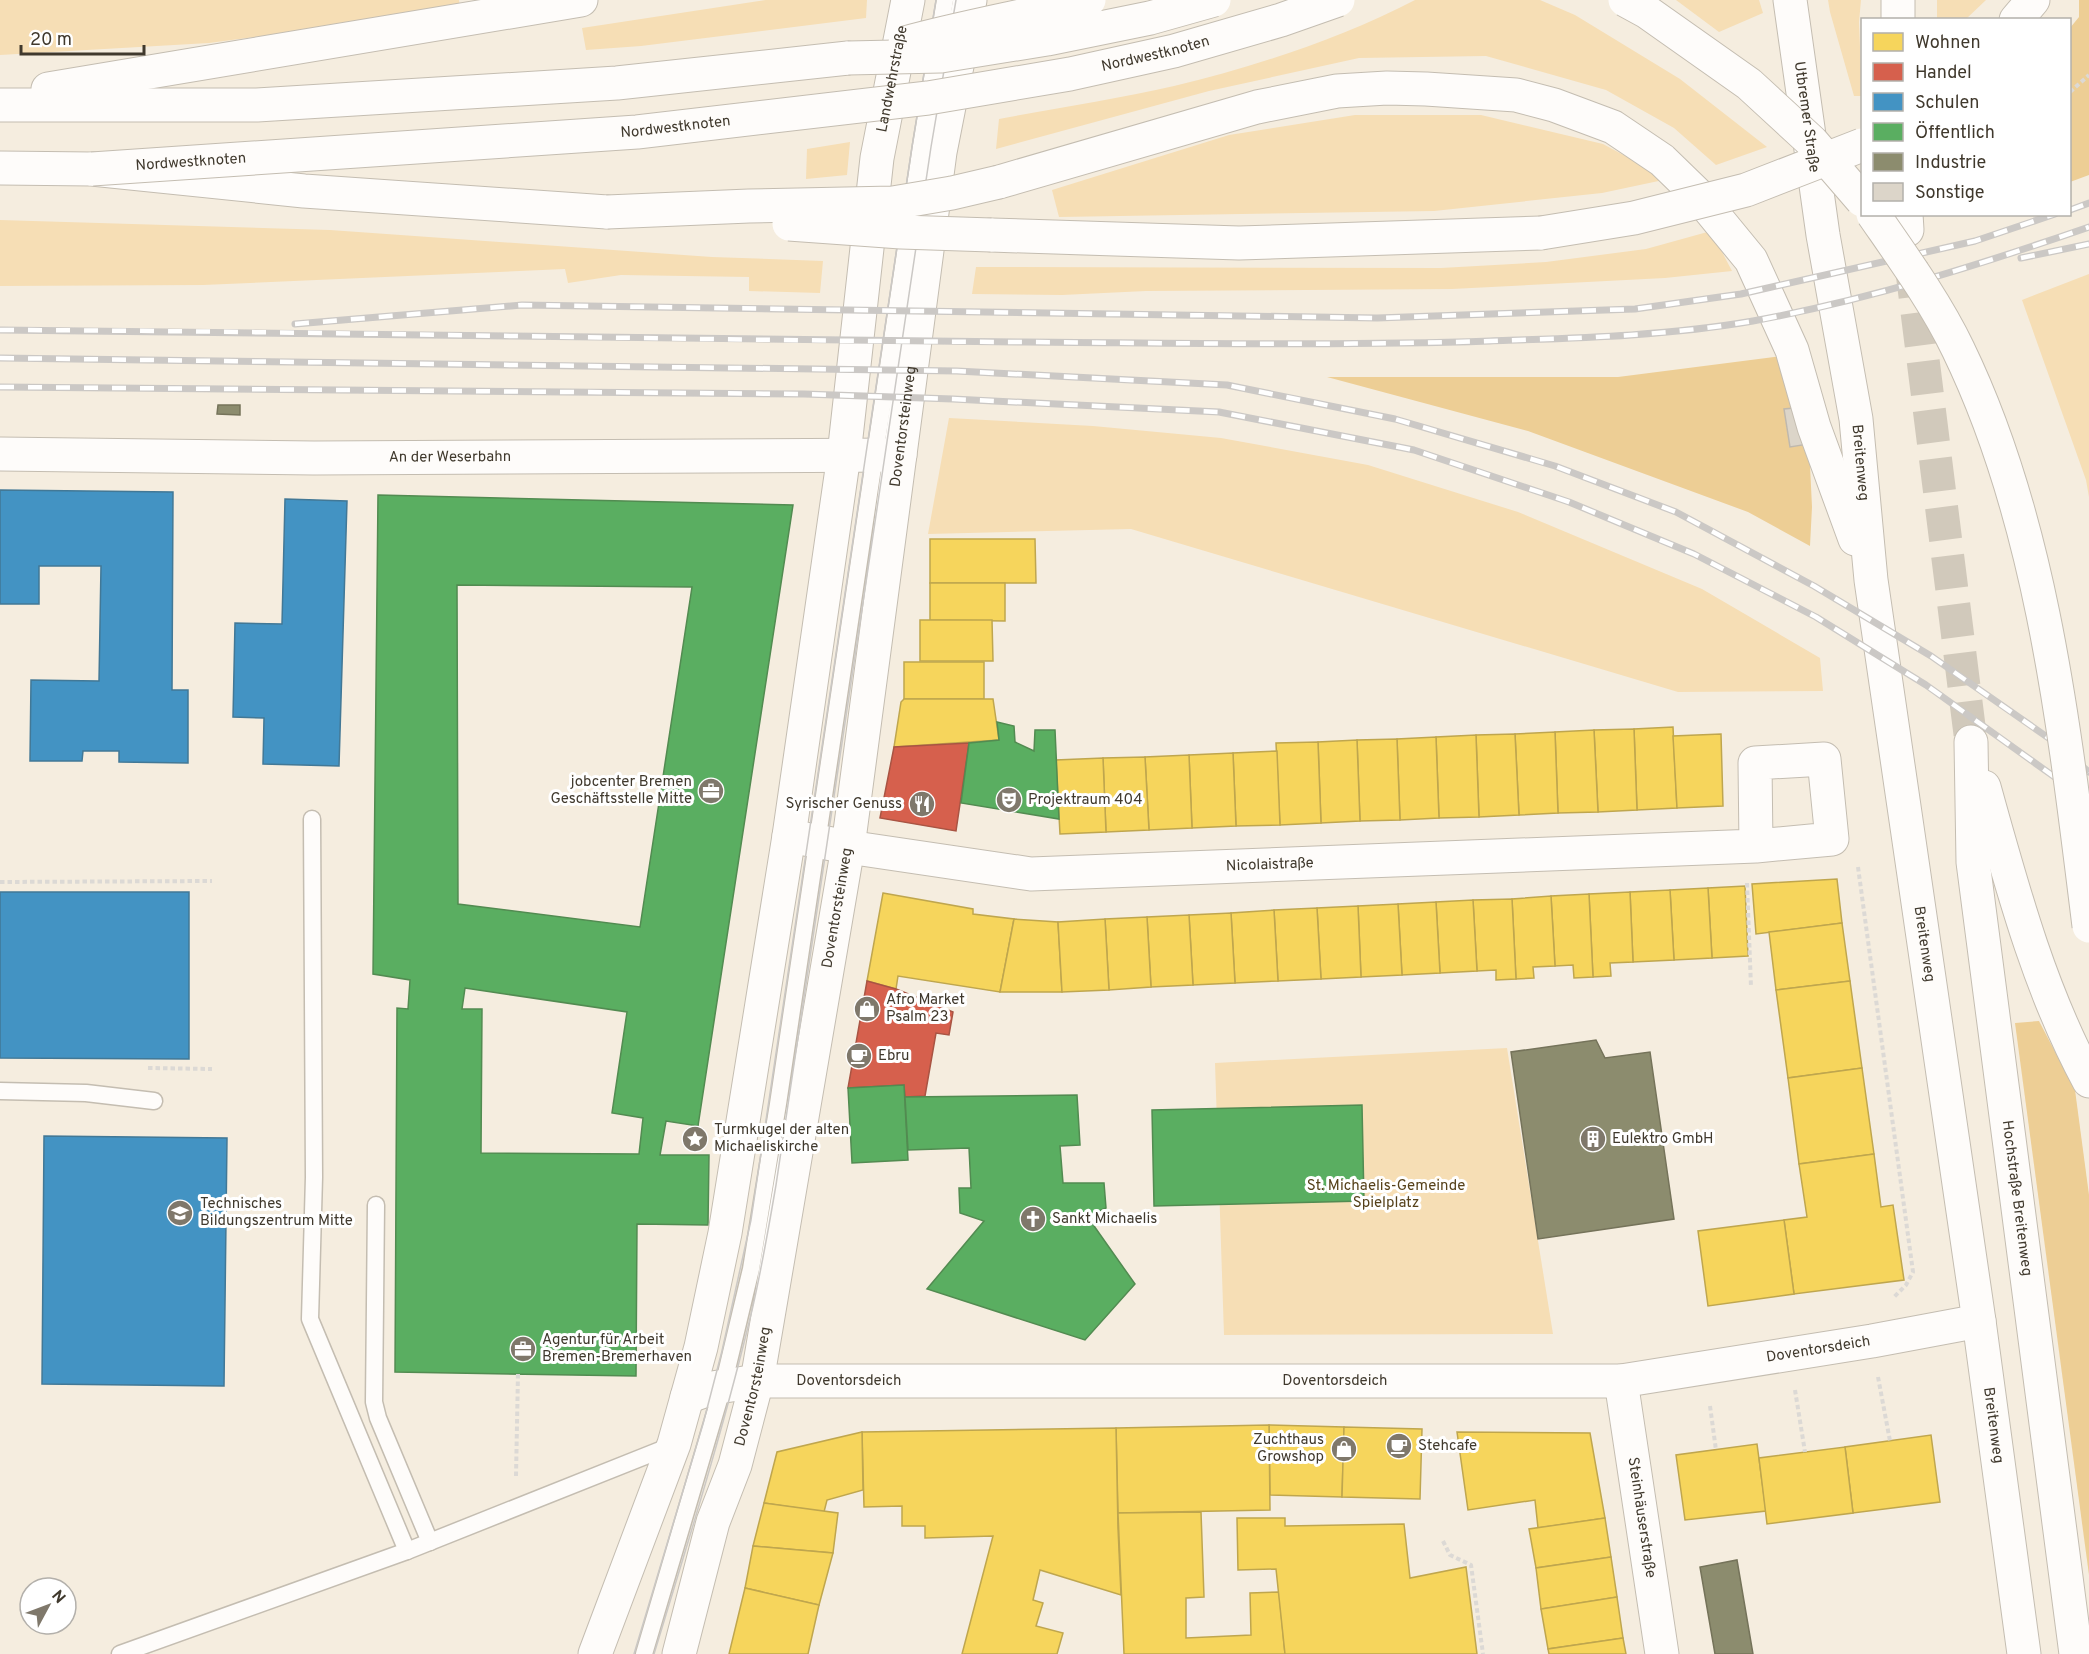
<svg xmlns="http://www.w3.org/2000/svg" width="2089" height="1654" font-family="Overpass,sans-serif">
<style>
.green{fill:#f6deb5}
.forest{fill:#edce95}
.homes{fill:#f6d55c;stroke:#bfa64e;stroke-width:1.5}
.shops{fill:#d6604d;stroke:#a95443;stroke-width:1.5}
.schools{fill:#4393c3;stroke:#427896;stroke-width:1.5}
.public{fill:#5aae61;stroke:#528b51;stroke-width:1.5;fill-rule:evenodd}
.industry{fill:#8c8c6e;stroke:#75735a;stroke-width:1.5}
.building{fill:#dcd5c9;stroke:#bfb8ad;stroke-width:1.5}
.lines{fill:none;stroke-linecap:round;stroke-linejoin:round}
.highway-tunnel{stroke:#d1c9bb;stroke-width:33;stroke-dasharray:33 16;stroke-linecap:butt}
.lane-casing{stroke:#c4bdb1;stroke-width:19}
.street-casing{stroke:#c4bdb1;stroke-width:35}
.secondary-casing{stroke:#c4bdb1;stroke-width:35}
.highway-casing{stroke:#c4bdb1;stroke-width:35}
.path{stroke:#dcd9d5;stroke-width:4;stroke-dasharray:4.5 3;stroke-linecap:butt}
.lane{stroke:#fefcfa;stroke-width:16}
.street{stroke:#fefcfa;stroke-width:33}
.secondary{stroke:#fefcfa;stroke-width:33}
.highway{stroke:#fefcfa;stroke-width:33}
.tram{stroke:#cbc8c5;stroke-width:1.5}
.rail-casing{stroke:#cbc8c5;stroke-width:7}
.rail{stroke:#fff;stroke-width:4.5;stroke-dasharray:14;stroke-linecap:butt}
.highway-bridge-casing{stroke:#c4bdb1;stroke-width:35;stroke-linecap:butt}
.highway-bridge{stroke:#fefcfa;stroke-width:33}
.labels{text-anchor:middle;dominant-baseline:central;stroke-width:6;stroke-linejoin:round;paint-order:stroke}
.street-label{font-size:15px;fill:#40392d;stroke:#fff}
.poi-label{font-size:15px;fill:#40392d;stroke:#fff;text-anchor:start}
.park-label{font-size:15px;fill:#56411a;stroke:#fff}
</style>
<rect width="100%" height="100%" fill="#f5eddf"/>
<g class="green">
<polygon points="0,0 459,0 460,10 209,43 0,55"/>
<polygon points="766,0 867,0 866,18 641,46 586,50 582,28"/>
<path d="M 1415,0 L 1540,0 L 1575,15 L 1680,79 L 1767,147 L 1716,165 L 1674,128 L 1606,90 L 1486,56 L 1359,58 L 1209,91 L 996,149 L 999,119 C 1057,108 1117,99 1174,86 C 1254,67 1342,38 1415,0 Z"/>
<polygon points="1676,0 1759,0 1763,13 1719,32"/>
<polygon points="1828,0 1861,0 1859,22 1862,96 1854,96 1830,12"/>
<polygon points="1937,0 1986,0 1966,19 1937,20"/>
<polygon points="1355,115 1481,115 1603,144 1668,179 1602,193 1434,211 1059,217 1052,190 1229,135"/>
<polygon points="850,142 847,175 806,179 807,149"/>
<polygon points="0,220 330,230 712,257 823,261 820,293 749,291 749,277 621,275 568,283 565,269 203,285 0,286"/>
<polygon points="1711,231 1732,271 1665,278 1452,289 1146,291 1062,295 972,294 976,267 1441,268 1546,262 1646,249"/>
<polygon points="2089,274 2089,497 2086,480 2022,300"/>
<polygon points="949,418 1093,426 1221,438 1368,465 1518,512 1702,589 1820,658 1823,691 1678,692 1131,529 928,534"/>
<polygon points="1507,1048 1553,1334 1224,1335 1215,1063"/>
</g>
<g class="forest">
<polygon points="2079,0 2089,0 2089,175 2070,182 2070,28 2079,17"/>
<polygon points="1789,355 1803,407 1784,410 1790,447 1809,444 1812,507 1810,546 1748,512 1528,431 1327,377 1618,377"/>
<polygon points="2039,1021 2075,1090 2089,1195 2089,1575 2015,1023"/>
</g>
<g class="homes">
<polygon points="930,539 1035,539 1036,583 930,583"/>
<polygon points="930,583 1005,583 1005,621 930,620"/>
<polygon points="920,620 992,620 993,661 920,661"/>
<rect x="904" y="662" width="80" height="37"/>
<polygon points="904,699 993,699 999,740 894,747 901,702"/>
<polygon points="1673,727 1677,808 1637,810 1634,729"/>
<polygon points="1634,729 1637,810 1598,812 1594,730"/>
<polygon points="1594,730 1598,812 1558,813 1555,732"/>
<polygon points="1555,732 1558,813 1519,815 1515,734"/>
<polygon points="1515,734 1519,815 1479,817 1476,735"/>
<polygon points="1721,734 1723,806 1677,808 1673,736"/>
<polygon points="1476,735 1479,817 1439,818 1436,737"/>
<polygon points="1436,737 1439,818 1400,820 1397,739"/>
<polygon points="1397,739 1400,820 1360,821 1357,740"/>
<polygon points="1357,740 1360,821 1321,823 1318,742"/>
<polygon points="1318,742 1321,823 1280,825 1276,743"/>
<polygon points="1277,751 1280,825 1236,826 1233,753"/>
<polygon points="1233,753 1236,826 1192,828 1189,755"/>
<polygon points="1189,755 1192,828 1149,830 1145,757"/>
<polygon points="1145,757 1149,830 1106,832 1103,758"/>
<polygon points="1103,758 1106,832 1060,834 1056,760"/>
<polygon points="1837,879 1842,923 1756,934 1752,884"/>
<polygon points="1745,886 1748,956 1712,958 1708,888"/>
<polygon points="1708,888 1712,958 1674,960 1670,890"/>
<polygon points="1670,890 1674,960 1633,962 1630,892"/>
<polygon points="1630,892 1633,962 1610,963 1611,976 1593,977 1589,894"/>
<polygon points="883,893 973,909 973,914 1014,919 1000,992 898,976 896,989 867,981"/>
<polygon points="1589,894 1593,977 1574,978 1573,965 1555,966 1551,896"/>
<polygon points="1551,896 1555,966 1533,967 1534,978 1516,979 1512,899"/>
<polygon points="1512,899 1516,979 1496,980 1496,970 1477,971 1473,900"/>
<polygon points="1473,900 1477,971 1440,973 1436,902"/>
<polygon points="1436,902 1440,973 1402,975 1398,904"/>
<polygon points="1398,904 1402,975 1361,977 1358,906"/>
<polygon points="1358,906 1361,977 1321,979 1317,908"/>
<polygon points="1317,908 1321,979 1278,981 1274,910"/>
<polygon points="1274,910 1278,981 1235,983 1231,913"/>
<polygon points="1231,913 1235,983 1193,985 1189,915"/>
<polygon points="1189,915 1193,985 1151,987 1147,917"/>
<polygon points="1147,917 1151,987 1109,990 1105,919"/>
<polygon points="1014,919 1058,922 1062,992 1000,992"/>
<polygon points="1105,919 1109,990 1062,992 1058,922"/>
<polygon points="1842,923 1850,981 1776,990 1769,932"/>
<polygon points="1850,981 1862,1068 1788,1078 1776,990"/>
<polygon points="1862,1068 1874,1154 1799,1164 1788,1078"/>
<polygon points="1874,1154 1881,1207 1893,1205 1904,1280 1794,1294 1784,1220 1807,1217 1799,1164"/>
<polygon points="1784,1220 1794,1294 1708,1306 1698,1231"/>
<polygon points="1269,1425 1344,1427 1342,1497 1270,1495"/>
<polygon points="1269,1425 1270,1510 1118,1513 1116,1428"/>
<polygon points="1344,1427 1422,1429 1420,1499 1342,1497"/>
<polygon points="1116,1428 1118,1528 1121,1595 1040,1570 1033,1600 1043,1603 1036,1626 1063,1633 1057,1654 962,1654 993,1536 925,1538 925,1526 902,1526 902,1506 864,1507 862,1432"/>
<polygon points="862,1432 863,1490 827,1500 824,1512 764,1503 777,1452"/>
<polygon points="1457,1432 1590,1433 1605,1518 1538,1528 1535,1500 1468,1510"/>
<polygon points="1931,1435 1940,1502 1853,1513 1845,1447"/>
<polygon points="1757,1444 1766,1511 1685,1520 1676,1455"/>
<polygon points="1845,1447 1853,1513 1767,1524 1759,1458"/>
<polygon points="764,1503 838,1513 833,1553 753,1546"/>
<polygon points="1201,1512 1204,1597 1186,1598 1186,1638 1251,1635 1250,1593 1279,1592 1285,1654 1124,1654 1118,1513"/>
<polygon points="1237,1518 1285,1518 1285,1526 1404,1524 1410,1578 1466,1567 1477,1654 1285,1654 1276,1569 1238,1570"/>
<polygon points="1605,1518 1611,1557 1536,1568 1529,1529"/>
<polygon points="753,1546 833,1553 819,1605 745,1588"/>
<polygon points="1611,1557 1617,1597 1541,1609 1536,1568"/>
<polygon points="745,1588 819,1605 808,1654 729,1654"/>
<polygon points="1617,1597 1623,1638 1548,1649 1541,1609"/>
<polygon points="1623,1638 1626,1654 1549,1654 1548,1649"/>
</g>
<g class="shops">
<polygon points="969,743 956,831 880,818 894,747"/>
<polygon points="867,981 896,989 953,1012 949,1035 936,1033 925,1096 905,1097 904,1085 848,1088"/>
</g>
<g class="schools">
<polygon points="0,490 173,492 172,690 188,690 188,763 119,762 119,751 83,751 82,761 30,761 31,680 99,681 101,566 39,566 39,604 0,604"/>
<polygon points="285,499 347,501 339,766 263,764 264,718 233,717 235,623 282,624"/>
<polygon points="0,892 189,892 189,1059 0,1058"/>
<polygon points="44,1136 227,1138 224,1386 42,1384"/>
</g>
<g class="public">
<path d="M 378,495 L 793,505 L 698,1126 L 666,1121 L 660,1155 L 709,1155 L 708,1225 L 637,1224 L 636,1376 L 395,1372 L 397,1008 L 408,1009 L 410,980 L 373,974 ZM 457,585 L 692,587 L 640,927 L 458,904 ZM 465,988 L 627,1012 L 612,1113 L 643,1118 L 639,1154 L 481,1153 L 482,1009 L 462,1009 Z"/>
<polygon points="997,722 1014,726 1015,742 1034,751 1035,730 1055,730 1059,819 961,803 969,743 999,740"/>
<polygon points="904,1085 908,1160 852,1163 848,1088"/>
<polygon points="1077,1095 1080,1145 1060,1146 1063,1183 1104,1183 1106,1208 1087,1216 1135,1284 1085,1340 927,1289 984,1221 960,1213 959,1188 971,1188 969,1148 908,1150 905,1097"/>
<polygon points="1362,1105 1364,1201 1154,1206 1152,1110"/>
</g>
<g class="industry">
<polygon points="218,405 240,405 240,415 217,414"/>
<polygon points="1596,1040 1605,1058 1650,1052 1674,1219 1538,1239 1511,1052"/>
<polygon points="1737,1560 1753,1654 1715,1654 1700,1567"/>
</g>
<polygon class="building" points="1803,407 1809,444 1790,447 1784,409"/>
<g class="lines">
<polyline class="highway-tunnel" points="1911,264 1971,742"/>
<g class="lane-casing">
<g id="lane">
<polyline points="312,819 314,1177 310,1319 407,1551"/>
<polyline points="0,1091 86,1093 154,1101"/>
<polyline points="376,1205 374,1402 378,1418 430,1542"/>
<polyline points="120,1654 407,1551 673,1445"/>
<polyline points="644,1654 723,1386 751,1269 778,1104 921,146 945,0"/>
</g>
</g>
<g class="street-casing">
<g id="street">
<path id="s1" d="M 0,454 L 314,458 L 900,455"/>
<path id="s2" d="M 789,836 L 848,847 L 1031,874 L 1756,846 L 1832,839 L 1824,759 L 1755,763 L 1756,846"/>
<path id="s3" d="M 1621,1381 L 1662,1654"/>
<path id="s4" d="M 687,1397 L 712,1388 L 757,1381 L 1621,1381 L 1872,1341 L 1979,1321"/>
</g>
</g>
<g class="secondary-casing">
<g id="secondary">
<path id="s5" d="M 595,1654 L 674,1444 L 701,1347 L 725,1233 L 789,836 L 844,455 L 877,158 L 908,0"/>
<path id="s6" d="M 679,1654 L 713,1522 L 735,1465 L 757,1381 L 848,847 L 940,152 L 970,0"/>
</g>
</g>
<g class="highway-casing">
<g id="highway">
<path id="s7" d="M 1790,0 L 1823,235 L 1856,419 L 1871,580 L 1979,1321 L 2024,1654"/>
<polyline points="1898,20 1898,0"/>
<polyline points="2016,20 2033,0"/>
<polyline points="48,89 581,0"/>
<polyline points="0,105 257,105 617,83 848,58"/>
<polyline points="0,168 92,169 304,191 607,212"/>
<polyline points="999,182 1257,107 1337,91 1387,88 1426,89 1516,95 1554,105 1613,127 1662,160 1696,193 1751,260 1792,350 1814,427 1855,539"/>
<polyline points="1906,214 1907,230"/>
<polyline points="991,235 1239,243 1541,233"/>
<path id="s8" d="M 1971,742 L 1973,862 L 2076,1654"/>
<path d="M 1984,787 C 2012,887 2039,989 2089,1081"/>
</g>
</g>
<g class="path">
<polyline points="2070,92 2089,75"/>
<polyline points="1858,867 1913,1272 1906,1285 1894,1297"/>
<polyline points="0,882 212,881"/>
<polyline points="1747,883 1751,987"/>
<polyline points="148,1068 212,1069"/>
<polyline points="1878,1377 1890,1441"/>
<polyline points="1795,1390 1805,1452"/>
<polyline points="1710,1406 1716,1450"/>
<polyline points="516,1476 518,1373"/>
<polyline points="1443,1541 1450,1555 1471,1565 1483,1654"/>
</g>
<use href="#lane" class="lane"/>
<use href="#street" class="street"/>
<use href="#secondary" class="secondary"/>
<use href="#highway" class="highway"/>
<g class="tram">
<polyline points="634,1654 703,1424 722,1351 751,1220 912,147 936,0"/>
<path d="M 654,1654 C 689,1539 725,1424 753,1306 C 762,1266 769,1226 776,1185 L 931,147 L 956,0"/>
</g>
<g class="rail-casing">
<g id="rail">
<polyline points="2070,210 2089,203"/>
<polyline points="2021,258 2089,244"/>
<polyline points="295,324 522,305 1377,318 1635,309 1741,294 1975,241 2055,214"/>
<path d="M 0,330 C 342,331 683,341 1025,342 C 1180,343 1335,346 1490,341 C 1578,338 1666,336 1753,321 C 1868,300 1979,265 2089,227"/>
<polyline points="0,358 957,371 1227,385 1395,419 1555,466 1676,512 1814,586 1931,656 2050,739 2089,772"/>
<polyline points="0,387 804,394 953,399 1219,412 1414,450 1569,502 1694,554 1816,617 1926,685 2056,778 2089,806"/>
</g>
</g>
<use href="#rail" class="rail"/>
<g class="highway-bridge-casing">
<g id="highway-bridge">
<polyline points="1625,0 1647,12 1749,84 1812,142 1862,200"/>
<path d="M 905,43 C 966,26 1028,16 1089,0"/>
<polyline points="848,58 941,56 1047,39 1150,18 1214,0"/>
<path id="s9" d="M 92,169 L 637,132 L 928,98 L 1070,74 L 1174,51 L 1281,20 L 1338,0"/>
<polyline points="607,212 749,206 893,203 952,193 999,182"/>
<path d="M 1873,214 C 1902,256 1936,303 1958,349 C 2043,524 2065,734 2089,926"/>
<polyline points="789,224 901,232 991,235"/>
<polyline points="1541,233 1634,218 1746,190 1862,145"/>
</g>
</g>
<use href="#highway-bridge" class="highway-bridge"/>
</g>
<defs>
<g id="office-disc" transform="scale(1.35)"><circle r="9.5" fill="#7f786b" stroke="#fff"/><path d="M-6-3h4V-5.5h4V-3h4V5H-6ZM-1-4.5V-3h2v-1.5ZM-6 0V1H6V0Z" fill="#fff"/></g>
<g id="theatre-disc" transform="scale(1.35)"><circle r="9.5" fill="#7f786b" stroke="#fff"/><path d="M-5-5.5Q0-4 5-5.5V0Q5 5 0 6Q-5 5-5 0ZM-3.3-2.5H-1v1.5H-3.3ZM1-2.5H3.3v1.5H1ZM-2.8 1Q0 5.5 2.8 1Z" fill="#fff"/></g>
<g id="restaurant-disc" transform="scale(1.35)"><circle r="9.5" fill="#7f786b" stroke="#fff"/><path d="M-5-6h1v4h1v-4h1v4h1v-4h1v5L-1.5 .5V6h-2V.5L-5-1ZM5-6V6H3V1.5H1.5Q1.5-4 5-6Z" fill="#fff"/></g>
<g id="shop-disc" transform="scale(1.35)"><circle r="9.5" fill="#7f786b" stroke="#fff"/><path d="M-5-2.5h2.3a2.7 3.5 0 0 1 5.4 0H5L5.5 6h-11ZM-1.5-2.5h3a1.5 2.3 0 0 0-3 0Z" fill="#fff"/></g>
<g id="cafe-disc" transform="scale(1.35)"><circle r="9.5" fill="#7f786b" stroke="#fff"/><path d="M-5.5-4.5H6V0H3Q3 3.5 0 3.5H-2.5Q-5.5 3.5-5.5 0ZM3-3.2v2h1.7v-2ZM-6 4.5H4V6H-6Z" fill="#fff"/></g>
<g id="sight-disc" transform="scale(1.35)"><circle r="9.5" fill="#7f786b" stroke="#fff"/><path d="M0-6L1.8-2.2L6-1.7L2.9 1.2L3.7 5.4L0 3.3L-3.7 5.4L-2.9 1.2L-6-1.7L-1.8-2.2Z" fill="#fff"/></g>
<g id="building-disc" transform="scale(1.35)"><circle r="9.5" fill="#7f786b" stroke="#fff"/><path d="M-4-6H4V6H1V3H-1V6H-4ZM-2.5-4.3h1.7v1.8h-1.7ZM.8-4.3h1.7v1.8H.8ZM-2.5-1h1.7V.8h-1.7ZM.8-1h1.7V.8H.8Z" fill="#fff"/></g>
<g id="school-disc" transform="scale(1.35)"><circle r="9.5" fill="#7f786b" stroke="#fff"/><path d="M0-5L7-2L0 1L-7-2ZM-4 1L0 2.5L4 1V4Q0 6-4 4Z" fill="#fff"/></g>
<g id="church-disc" transform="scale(1.35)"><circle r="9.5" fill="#7f786b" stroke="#fff"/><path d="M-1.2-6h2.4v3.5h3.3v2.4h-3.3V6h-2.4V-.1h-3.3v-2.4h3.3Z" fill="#fff"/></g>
</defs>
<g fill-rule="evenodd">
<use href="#office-disc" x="711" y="791"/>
<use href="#theatre-disc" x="1009" y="800"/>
<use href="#restaurant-disc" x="922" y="804"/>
<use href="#shop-disc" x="867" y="1009"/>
<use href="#cafe-disc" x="859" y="1056"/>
<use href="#sight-disc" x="695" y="1139"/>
<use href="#building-disc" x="1593" y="1139"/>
<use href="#school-disc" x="180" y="1213"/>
<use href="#church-disc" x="1033" y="1219"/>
<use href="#office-disc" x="523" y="1349"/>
<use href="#cafe-disc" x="1399" y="1446"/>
<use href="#shop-disc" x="1344" y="1449"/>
</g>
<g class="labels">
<g class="street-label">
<text stroke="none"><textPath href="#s9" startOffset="1071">Nordwestknoten</textPath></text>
<text stroke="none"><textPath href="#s5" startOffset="1608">Landwehrstraße</textPath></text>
<text stroke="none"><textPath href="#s7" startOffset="118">Utbremer Straße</textPath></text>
<text stroke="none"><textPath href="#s9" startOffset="585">Nordwestknoten</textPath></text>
<text stroke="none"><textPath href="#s9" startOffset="99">Nordwestknoten</textPath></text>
<text stroke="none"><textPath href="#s6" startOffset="1250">Doventorsteinweg</textPath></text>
<text stroke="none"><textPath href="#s1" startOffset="450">An der Weserbahn</textPath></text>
<text stroke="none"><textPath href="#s7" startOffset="468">Breitenweg</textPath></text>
<text stroke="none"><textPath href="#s2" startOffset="484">Nicolaistraße</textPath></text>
<text stroke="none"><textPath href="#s6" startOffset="764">Doventorsteinweg</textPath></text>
<text stroke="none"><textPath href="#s7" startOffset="954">Breitenweg</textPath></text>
<text stroke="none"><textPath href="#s8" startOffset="459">Hochstraße Breitenweg</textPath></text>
<text stroke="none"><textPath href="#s4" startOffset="1136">Doventorsdeich</textPath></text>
<text stroke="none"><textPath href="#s4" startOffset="164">Doventorsdeich</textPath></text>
<text stroke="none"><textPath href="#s4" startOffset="650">Doventorsdeich</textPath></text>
<text stroke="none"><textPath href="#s6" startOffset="278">Doventorsteinweg</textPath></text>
<text stroke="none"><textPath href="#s7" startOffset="1440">Breitenweg</textPath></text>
<text stroke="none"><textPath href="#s3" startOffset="138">Steinhäuserstraße</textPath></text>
</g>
<g class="poi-label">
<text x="692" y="782" text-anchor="end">jobcenter Bremen<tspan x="692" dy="17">Geschäftsstelle Mitte</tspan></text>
<text x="1028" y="800">Projektraum 404</text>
<text x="902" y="804" text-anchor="end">Syrischer Genuss</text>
<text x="886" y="1000">Afro Market<tspan x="886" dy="17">Psalm 23</tspan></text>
<text x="878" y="1056">Ebru</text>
<text x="714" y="1130">Turmkugel der alten<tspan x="714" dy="17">Michaeliskirche</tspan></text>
<text x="1612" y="1139">Eulektro GmbH</text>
<text x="200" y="1204">Technisches<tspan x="200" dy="17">Bildungszentrum Mitte</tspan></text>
<text x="1052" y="1219">Sankt Michaelis</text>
<text x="542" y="1340">Agentur für Arbeit<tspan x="542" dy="17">Bremen-Bremerhaven</tspan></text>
<text x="1324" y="1440" text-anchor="end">Zuchthaus<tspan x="1324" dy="17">Growshop</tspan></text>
<text x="1418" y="1446">Stehcafe</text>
</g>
<g class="park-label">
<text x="1386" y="1186">St. Michaelis-Gemeinde<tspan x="1386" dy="17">Spielplatz</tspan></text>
</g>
</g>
<rect x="1861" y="18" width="210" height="198" fill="#ffffff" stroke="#b3b0ab" stroke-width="1.5"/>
<rect x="1873" y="33" width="30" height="18" fill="#f6d55c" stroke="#b3b0ab" stroke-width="1.5"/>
<text x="1915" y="48" font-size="18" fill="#40392d">Wohnen</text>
<rect x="1873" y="63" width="30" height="18" fill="#d6604d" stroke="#b3b0ab" stroke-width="1.5"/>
<text x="1915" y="78" font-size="18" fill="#40392d">Handel</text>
<rect x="1873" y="93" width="30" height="18" fill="#4393c3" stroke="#b3b0ab" stroke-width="1.5"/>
<text x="1915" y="108" font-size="18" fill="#40392d">Schulen</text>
<rect x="1873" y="123" width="30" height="18" fill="#5aae61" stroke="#b3b0ab" stroke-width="1.5"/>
<text x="1915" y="138" font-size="18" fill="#40392d">Öffentlich</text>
<rect x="1873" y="153" width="30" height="18" fill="#8c8c6e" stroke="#b3b0ab" stroke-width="1.5"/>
<text x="1915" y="168" font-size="18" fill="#40392d">Industrie</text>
<rect x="1873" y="183" width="30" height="18" fill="#dcd5c9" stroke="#b3b0ab" stroke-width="1.5"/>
<text x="1915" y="198" font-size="18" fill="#40392d">Sonstige</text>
<g transform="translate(48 1606) rotate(49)"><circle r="28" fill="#ffffff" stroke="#b3b0ab" stroke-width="1.5"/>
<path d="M0-4.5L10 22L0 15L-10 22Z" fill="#7f786b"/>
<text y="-9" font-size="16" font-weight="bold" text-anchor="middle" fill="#40392d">N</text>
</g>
<path d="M21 45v9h123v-9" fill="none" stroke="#40392d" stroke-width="3"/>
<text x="30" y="45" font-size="18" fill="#40392d" stroke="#ffffff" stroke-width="4.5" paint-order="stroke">20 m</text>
</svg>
